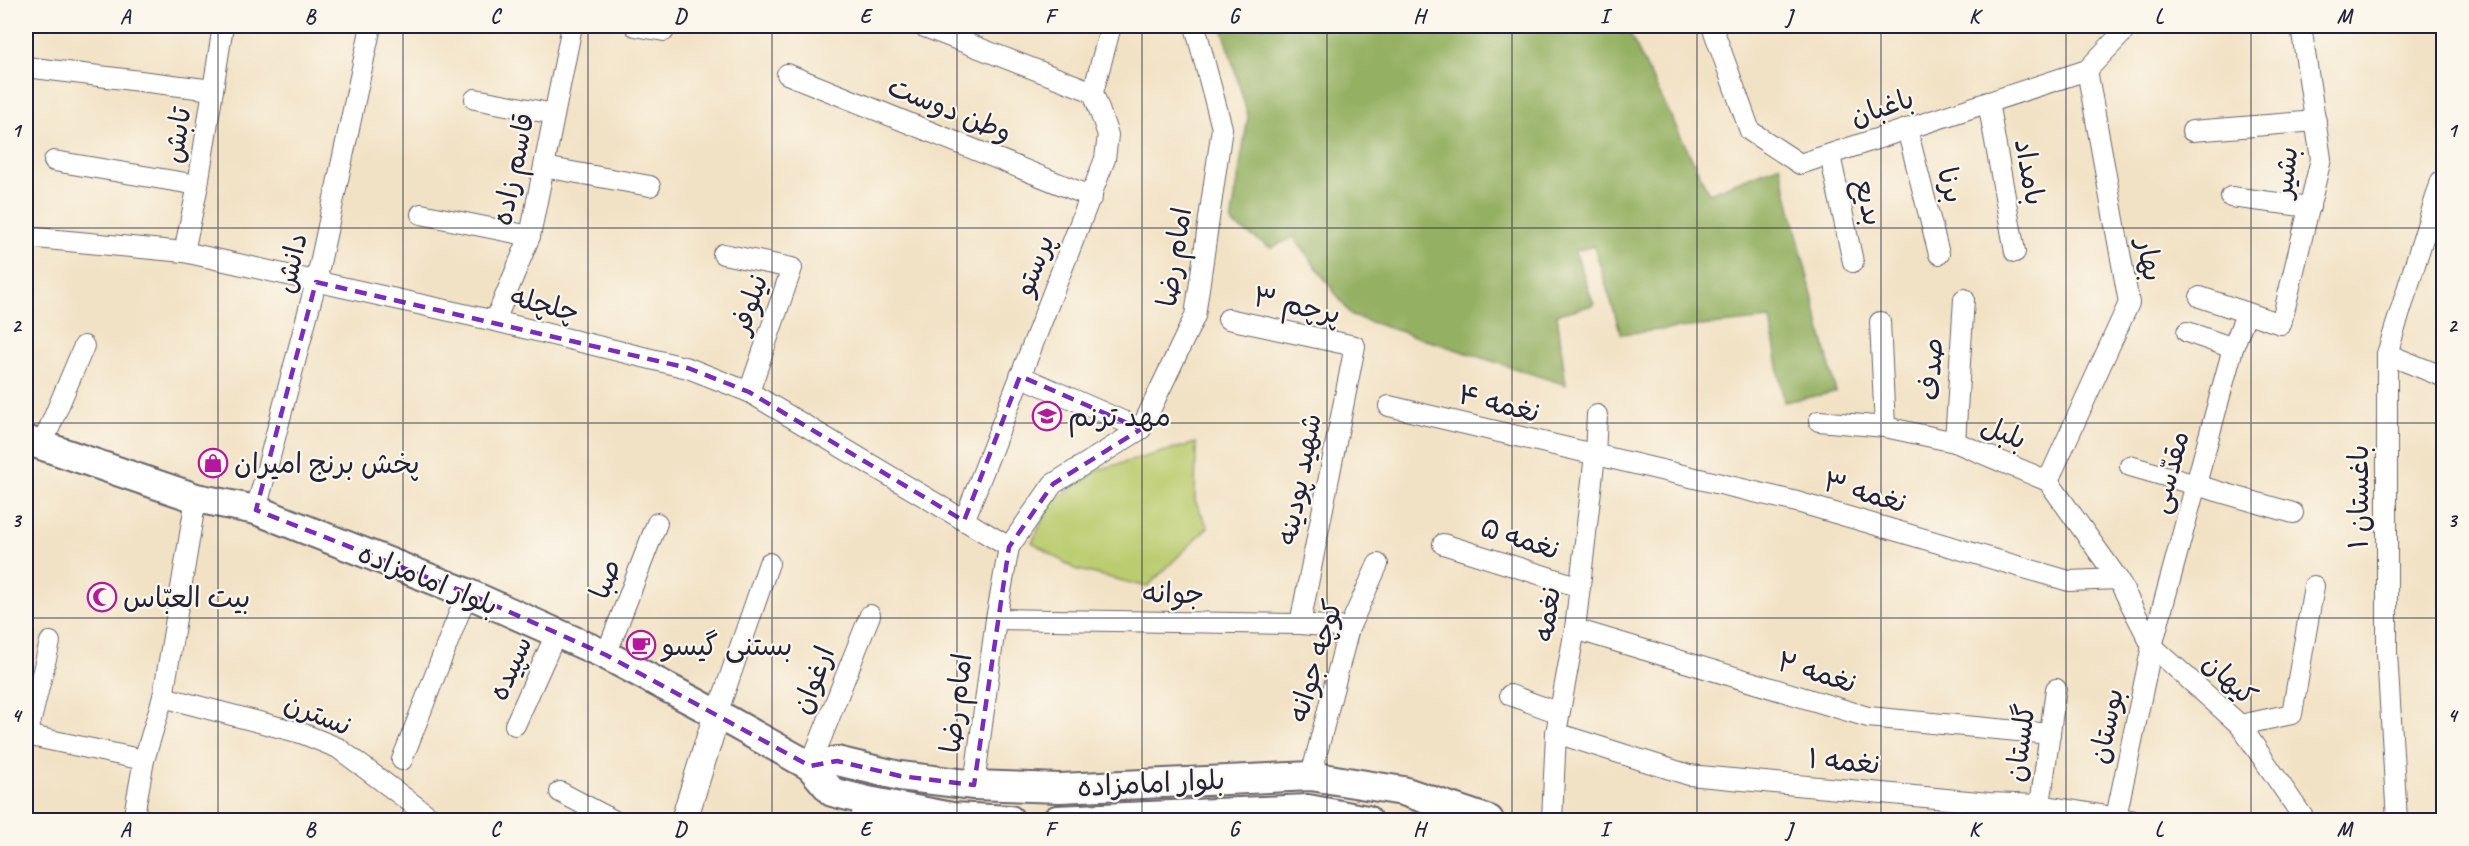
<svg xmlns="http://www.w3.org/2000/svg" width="2469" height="846" font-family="Caveat,'Playpen Sans Arabic',sans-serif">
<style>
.green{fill:#bbcc6f;stroke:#6e7755;stroke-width:1.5}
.forest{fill:#94b062;stroke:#5b694e;stroke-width:1.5}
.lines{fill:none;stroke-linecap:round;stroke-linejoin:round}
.minor-casing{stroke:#6b656b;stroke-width:22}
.tertiary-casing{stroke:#6b656b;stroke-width:28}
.secondary-casing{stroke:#6b656b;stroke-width:32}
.minor{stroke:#fff;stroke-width:20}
.tertiary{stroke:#fff;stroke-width:26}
.secondary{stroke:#fff;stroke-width:28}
.marked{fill:none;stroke:#7b2cbf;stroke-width:4.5;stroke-dasharray:12 8;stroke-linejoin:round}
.grid{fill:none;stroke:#22223b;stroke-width:1.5;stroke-opacity:0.55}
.labels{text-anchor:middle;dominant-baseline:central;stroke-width:4.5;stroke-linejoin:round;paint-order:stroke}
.street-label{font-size:28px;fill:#22223b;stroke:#fbf7ec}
.poi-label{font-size:28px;fill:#22223b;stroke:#fbf7ec;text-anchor:start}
.neatline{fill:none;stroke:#22223b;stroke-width:2}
.grid-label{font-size:20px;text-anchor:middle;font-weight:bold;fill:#22223b}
</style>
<rect width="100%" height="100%" fill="#fbf7ec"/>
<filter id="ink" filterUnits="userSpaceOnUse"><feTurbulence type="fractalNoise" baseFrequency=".0167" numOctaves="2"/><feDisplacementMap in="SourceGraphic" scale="12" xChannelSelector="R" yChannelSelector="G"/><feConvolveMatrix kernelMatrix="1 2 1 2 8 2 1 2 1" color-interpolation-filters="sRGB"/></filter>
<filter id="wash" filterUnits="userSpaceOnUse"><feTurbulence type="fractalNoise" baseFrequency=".008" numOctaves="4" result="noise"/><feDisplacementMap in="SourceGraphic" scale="24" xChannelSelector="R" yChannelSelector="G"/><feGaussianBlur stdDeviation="1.35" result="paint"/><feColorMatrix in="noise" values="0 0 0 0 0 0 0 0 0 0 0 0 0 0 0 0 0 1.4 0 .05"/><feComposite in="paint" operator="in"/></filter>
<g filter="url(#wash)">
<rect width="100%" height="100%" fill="#f2e2c5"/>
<polygon class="green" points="1196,443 1195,501 1208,527 1147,587 1075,569 1032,542 1052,502 1101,469"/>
<polygon class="forest" points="1222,26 1626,26 1709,193 1780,165 1836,392 1784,402 1770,319 1621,334 1594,246 1575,251 1594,305 1557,314 1566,385 1352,316 1294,237 1271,248 1231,223 1248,116"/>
</g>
<g filter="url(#ink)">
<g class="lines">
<g class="minor-casing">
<g id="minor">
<polyline points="635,26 664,31"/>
<polyline points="922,26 1093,92"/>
<polyline points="1712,26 1750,131 1800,164 2087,70 2129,26"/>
<polyline points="26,67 213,90"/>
<polyline points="787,74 1092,197"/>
<polyline points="475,99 554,114"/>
<polyline points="1988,102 2015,252"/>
<polyline points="1907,129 1939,254"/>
<polyline points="2192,131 2316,121"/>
<polyline points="1830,155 1853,262"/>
<polyline points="54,161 198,185"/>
<polyline points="544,167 650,186"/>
<polyline points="2231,197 2310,207"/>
<polyline points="421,214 530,236"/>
<polyline points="26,237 184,252 495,321 688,368 749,392 1009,547"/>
<polyline points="184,252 198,185 223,26"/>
<polyline points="723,254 792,268 749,392"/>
<polyline points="2200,297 2281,324 2321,159 2301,26"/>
<polyline points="1228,319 1355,346 1300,624"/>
<polyline points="495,321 530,236 572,26"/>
<polyline points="1880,322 1885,427"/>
<polyline points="2187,332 2233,348"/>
<polyline points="2387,354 2444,377"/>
<polyline points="1020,376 1141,429"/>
<polyline points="1389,406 1797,502 2069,581 2118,579"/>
<polyline points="1819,421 1885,427 1955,442 2048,481 2118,579 2152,646 2240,725 2305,820"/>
<polyline points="1955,442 1964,299"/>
<polyline points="42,445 84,346"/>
<polyline points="2130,466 2293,513"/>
<polyline points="2048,481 2129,303 2087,70"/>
<polyline points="256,510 316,282 371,26"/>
<polyline points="964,521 1105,159 1108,135 1093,92 1111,26"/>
<polyline points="1443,544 1580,587"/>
<polyline points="996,619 1300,624 1349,628"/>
<polyline points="1575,629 1868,717 2050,734"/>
<polyline points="606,655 657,523"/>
<polyline points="1510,695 1559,713"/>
<polyline points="163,697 301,733 338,748 434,820"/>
<polyline points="717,714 769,563"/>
<polyline points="515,725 556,634"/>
<polyline points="2240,725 2292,714 2314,586"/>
<polyline points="1556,733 1689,775 1989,803 2040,805 2131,820"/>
<polyline points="26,735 144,760"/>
<polyline points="27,736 50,642"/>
<polyline points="402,760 467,593"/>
<polyline points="810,766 870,615"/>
<polyline points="1311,776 1349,628 1378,564"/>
<polyline points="974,785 996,619 1009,547 1053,484 1141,429 1195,316 1222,128 1195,26"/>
<polyline points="560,792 613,820"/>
<polyline points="2040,805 2056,689"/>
<polyline points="2116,817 2152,646 2233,348 2246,314"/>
<polyline points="133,820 144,760 163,697 196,498"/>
<polyline points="860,820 868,801"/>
<polyline points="1552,820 1556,733 1575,629 1595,455 1597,415"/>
<polyline points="2397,820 2387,653 2387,354 2441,181"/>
</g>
</g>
<g class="tertiary-casing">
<polyline id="tertiary" points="684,820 717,714"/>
</g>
<g class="secondary-casing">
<g id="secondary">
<polyline points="26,440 196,498 256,510 467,593 606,655 717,714 810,766 832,792 868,801 952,817 1010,820"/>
<polyline points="810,766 837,761 900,776 974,785 1060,788 1311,776 1403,791 1489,820"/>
<polyline points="1057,820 1308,809 1367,820"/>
</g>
</g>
<use href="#minor" class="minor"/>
<use href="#tertiary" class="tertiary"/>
<use href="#secondary" class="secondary"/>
</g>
</g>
<path class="marked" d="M 316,282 L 688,368 L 749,392 L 964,521 L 1020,376 L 1141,429 L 1053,484 L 1009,547 L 974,785 L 900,776 L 837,761 L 810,766 L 606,655 L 467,593 L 256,510 Z"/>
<path class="grid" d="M 218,26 L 218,820M 403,26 L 403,820M 588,26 L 588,820M 772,26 L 772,820M 957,26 L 957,820M 1142,26 L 1142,820M 1327,26 L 1327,820M 1512,26 L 1512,820M 1697,26 L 1697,820M 1881,26 L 1881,820M 2066,26 L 2066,820M 2251,26 L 2251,820M 26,228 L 2444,228M 26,423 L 2444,423M 26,618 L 2444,618"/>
<defs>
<g id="school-ring" transform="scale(1.5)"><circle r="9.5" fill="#fbf7ec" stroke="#b5179e" stroke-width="1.5"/><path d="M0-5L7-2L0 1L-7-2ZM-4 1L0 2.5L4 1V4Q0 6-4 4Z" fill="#b5179e"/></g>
<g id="shop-ring" transform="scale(1.5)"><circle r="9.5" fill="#fbf7ec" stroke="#b5179e" stroke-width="1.5"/><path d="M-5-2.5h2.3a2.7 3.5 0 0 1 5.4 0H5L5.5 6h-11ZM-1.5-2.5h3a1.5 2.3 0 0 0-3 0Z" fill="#b5179e"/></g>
<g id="mosque-ring" transform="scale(1.5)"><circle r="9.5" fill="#fbf7ec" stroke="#b5179e" stroke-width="1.5"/><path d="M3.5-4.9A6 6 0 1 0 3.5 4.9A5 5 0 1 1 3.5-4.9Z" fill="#b5179e"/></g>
<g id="cafe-ring" transform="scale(1.5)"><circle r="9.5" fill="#fbf7ec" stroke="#b5179e" stroke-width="1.5"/><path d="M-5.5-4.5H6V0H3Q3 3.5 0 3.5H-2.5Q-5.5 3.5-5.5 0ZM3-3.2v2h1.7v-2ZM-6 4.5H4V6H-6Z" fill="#b5179e"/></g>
</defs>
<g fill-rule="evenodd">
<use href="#school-ring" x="1047" y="416"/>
<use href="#shop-ring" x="213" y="463"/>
<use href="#mosque-ring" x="102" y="597"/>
<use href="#cafe-ring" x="641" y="645"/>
</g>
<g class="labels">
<g class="street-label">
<text transform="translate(1882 107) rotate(-18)">باغبان</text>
<text transform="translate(950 109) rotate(22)">وطن دوست</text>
<text transform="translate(177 135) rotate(-81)">تابش</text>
<text transform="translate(513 169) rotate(-78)">قاسم‌ زاده</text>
<text transform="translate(2030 172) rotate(80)">بامداد</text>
<text transform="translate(2285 172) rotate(-83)">بشیر</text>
<text transform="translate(1951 185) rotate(76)">برنا</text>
<text transform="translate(1869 202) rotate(78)">بدیع</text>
<text transform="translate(1174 257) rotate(-81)">امام رضا</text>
<text transform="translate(2150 260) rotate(80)">بهار</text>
<text transform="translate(291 263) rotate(-77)">دانش</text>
<text transform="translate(1034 265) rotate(-68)">پرستو</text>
<text transform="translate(545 304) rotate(14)">چلچله</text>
<text transform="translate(749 304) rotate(-71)">نیلوفر</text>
<text transform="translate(1297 305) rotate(12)">پرچم ۳</text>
<text transform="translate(1931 369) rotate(-86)">صدف</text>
<text transform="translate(1499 403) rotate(14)">نغمه ۴</text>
<text transform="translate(2004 432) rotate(23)">بلبل</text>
<text transform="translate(2169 472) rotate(-75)">مقدّسی</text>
<text transform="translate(1299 479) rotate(-79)">شهید پودینه</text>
<text transform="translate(1865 492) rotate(16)">نغمه ۳</text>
<text transform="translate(2358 497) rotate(-90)">باغستان ۱</text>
<text transform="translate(1520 538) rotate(18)">نغمه ۵</text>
<text transform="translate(428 579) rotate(22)">بلوار امامزاده</text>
<text transform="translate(605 579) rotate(-69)">صبا</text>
<text transform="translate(1173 593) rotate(1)">جوانه</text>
<text transform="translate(1547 614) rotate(-82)">نغمه</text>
<text transform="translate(1315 661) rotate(-73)">کوچه جوانه</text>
<text transform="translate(510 668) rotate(-66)">سپیده</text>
<text transform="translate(1817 672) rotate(17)">نغمه ۲</text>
<text transform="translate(2230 679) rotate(43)">کیهان</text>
<text transform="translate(813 680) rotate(-68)">ارغوان</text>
<text transform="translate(956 703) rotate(-83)">امام رضا</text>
<text transform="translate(318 714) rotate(22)">نسترن</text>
<text transform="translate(2106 726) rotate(-78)">بوستان</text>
<text transform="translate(2020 743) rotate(-82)">گلستان</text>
<text transform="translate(1844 761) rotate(5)">نغمه ۱</text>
<text transform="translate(1151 783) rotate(-3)">بلوار امامزاده</text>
</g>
<g class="poi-label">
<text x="1068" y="416">مهد ترنم</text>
<text x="234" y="463">پخش برنج امیران</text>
<text x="123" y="597">بیت العبّاس</text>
<text x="662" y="645">بستنی گیسو</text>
</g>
</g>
<rect width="2469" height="846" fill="none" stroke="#fbf7ec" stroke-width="66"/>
<rect x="33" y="33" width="2403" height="780" class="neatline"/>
<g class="grid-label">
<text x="125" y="23">A</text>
<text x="310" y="23">B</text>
<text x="495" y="23">C</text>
<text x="680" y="23">D</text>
<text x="865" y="23">E</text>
<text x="1050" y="23">F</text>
<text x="1234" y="23">G</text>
<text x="1419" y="23">H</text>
<text x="1604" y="23">I</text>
<text x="1789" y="23">J</text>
<text x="1974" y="23">K</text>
<text x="2159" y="23">L</text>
<text x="2344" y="23">M</text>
<text x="16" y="137">1</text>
<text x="2452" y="137">1</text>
<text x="16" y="332">2</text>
<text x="2452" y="332">2</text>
<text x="16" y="527">3</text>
<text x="2452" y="527">3</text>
<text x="16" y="722">4</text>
<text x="2452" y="722">4</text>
<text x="125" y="836">A</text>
<text x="310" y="836">B</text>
<text x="495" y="836">C</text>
<text x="680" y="836">D</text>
<text x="865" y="836">E</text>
<text x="1050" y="836">F</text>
<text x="1234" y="836">G</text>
<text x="1419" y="836">H</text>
<text x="1604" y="836">I</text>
<text x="1789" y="836">J</text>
<text x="1974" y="836">K</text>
<text x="2159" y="836">L</text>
<text x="2344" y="836">M</text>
</g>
</svg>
